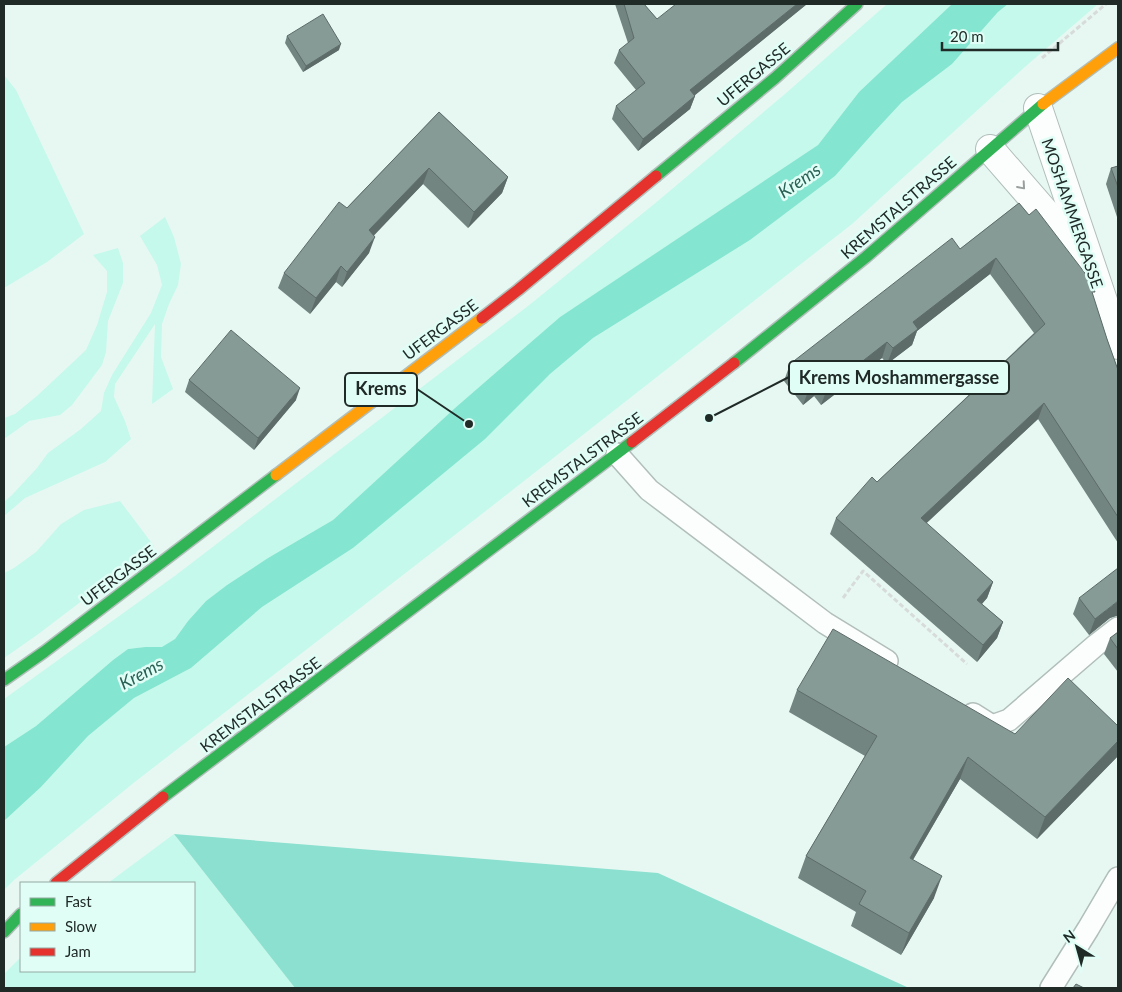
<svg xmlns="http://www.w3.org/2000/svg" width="1122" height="992" font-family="Lato,sans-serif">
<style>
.green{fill:#c5f9eb}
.forest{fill:#8ce0cf}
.water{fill:#84e6d1}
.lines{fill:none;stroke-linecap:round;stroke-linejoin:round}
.lane-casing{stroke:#b1beba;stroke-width:24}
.street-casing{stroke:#b1beba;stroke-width:30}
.fast-casing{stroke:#b1beba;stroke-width:14}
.slow-casing{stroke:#b1beba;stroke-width:14}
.jam-casing{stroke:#b1beba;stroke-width:14}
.path{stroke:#d7dcda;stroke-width:3;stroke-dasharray:5 2.5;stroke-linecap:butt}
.lane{stroke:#fbfefd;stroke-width:21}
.street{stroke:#fbfefd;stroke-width:28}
.fast{stroke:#30b455;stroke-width:11}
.slow{stroke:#ff9f0a;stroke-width:11}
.jam{stroke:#e5322d;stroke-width:11}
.wall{fill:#738581}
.shaded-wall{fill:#5e6c69}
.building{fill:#869b96;stroke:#5e6c69}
.oneway{stroke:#989f9d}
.labels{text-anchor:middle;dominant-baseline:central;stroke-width:5;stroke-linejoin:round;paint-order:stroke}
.street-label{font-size:16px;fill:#202b28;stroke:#e1fef6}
.water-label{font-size:18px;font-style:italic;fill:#2b6256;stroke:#e1fef6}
.leader{fill:none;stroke:#202b28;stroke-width:2}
.callout-dot{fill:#202b28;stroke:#e1fef6;stroke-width:2}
.callout{fill:#e1fef6;stroke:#202b28;stroke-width:2}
.callout-label{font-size:18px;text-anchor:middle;font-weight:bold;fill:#202b28}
</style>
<rect width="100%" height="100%" fill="#e7f8f3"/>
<g class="green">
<polygon points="887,4 952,4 859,92 818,145 560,317 455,408 333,520 268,558 227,585 206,601 188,621 175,639 162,648 145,647 128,649 113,660 36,726 4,747 4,699 176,575 528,306 653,205 785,94"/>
<polygon points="1008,4 1098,4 1026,66 852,224 478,517 136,781 14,880 4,890 4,821 41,787 88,736 134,698 191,668 262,607 353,548 550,374 593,338 750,240 835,176 875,131 902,102 952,64 998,12"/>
<polygon points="4,75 16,90 84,234 47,262 4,288"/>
<polygon points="165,217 174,237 181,264 178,285 169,304 162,324 161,357 173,389 152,404 155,324 115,384 114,397 125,421 131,439 105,462 25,498 4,516 4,502 12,495 37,468 48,453 81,429 101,411 104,393 112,375 151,313 162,285 157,265 140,236"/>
<polygon points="118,248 123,263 123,283 108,321 106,352 102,365 72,405 60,415 29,421 4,439 4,418 15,414 37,396 86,350 97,325 107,292 107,271 93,255"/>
<polygon points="120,501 154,546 37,635 4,658 4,573 14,568 36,552 61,524 84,510"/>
<polygon points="174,834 295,988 4,988 4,974 21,957 21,971 194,971 194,883 108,883"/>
</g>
<polygon class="forest" points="174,834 658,873 909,988 295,988"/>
<polygon class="water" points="952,4 1008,4 998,12 952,64 902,102 875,131 835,176 750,240 593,338 550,374 485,439 353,548 262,607 191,668 134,698 88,736 41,787 4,821 4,747 36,726 113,660 128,649 145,647 162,647 175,639 188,621 206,601 227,585 268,558 333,520 455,408 560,317 818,145 859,92"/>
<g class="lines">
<g class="lane-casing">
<g id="lane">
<polyline points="617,454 649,490 825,623 887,661"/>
<polyline points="973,714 992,726 1009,720 1096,645 1118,628"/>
<polyline points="1051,988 1088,929 1118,878"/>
</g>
</g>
<g class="street-casing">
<g id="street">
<polyline points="1038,108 1118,345"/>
<polyline points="990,149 1082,255"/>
</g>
</g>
<g class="fast-casing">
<g id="fast">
<polyline points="656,176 775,78 857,4"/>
<polyline points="734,363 866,257 1043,104"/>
<polyline points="4,680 44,652 276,475"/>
<polyline points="163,797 632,442"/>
<polyline points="4,932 21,914"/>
</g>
</g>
<g class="slow-casing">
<g id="slow">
<polyline points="1043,104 1118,48"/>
<polyline points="276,475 482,318"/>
</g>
</g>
<g class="jam-casing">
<g id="jam">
<polyline points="482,318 518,290 656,176"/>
<polyline points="632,442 734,363"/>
<polyline points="56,883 163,797"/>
</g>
</g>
<g class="path">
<polyline points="1042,58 1106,4"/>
<polyline points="843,598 863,571 967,664"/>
</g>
<use href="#lane" class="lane"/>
<use href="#street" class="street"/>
<use href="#fast" class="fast"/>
<use href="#slow" class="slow"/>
<use href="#jam" class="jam"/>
</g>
<g class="wall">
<polygon points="615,4 644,4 657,19 807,4 694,96 695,96 690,109 638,151 612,119 616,106 636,90 614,63 619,50 628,43"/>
<polygon points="287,36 339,50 303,72 285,43"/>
<polygon points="439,112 508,177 502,193 468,228 423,184 373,235 369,253 342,287 336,282 310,314 278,288 284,273"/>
<polygon points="1118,166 1118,220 1106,184 1111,168"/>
<polygon points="1019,203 1093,296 1107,339 1118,370 1118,543 1038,419 926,523 993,582 987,598 982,604 1003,622 997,638 977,662 830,534 836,518 877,482 1034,333 990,274 917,331 912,345 887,364 882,358 821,405 814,396 803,405 784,381 790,364 960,249"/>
<polygon points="189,380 296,400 254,450 185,392"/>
<polygon points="1079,598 1116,616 1110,618 1089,635 1073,614"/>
<polygon points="1118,632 1118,672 1104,654 1110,638"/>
<polygon points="797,690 1015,734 1118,726 1118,756 1037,839 960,779 913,860 934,898 901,955 851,926 856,912 798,878 806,856 865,756 789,712"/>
</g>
<g class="shaded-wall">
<polygon points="797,4 807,4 685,103 690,90"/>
<polygon points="341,44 339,50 303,72 306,66"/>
<polygon points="695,96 690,109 638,151 643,139"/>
<polygon points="429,168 423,184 364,246 369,230"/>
<polygon points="508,177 502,193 468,228 474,212"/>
<polygon points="375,237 369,253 342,287 347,272"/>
<polygon points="996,258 990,274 917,331 912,345 887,364 893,348 913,322"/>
<polygon points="341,266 336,282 310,314 316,298"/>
<polygon points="887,342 882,358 821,405 827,389"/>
<polygon points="820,380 814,396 803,405 809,389"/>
<polygon points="300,388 296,400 254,450 258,438"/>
<polygon points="1044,403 1038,419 915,534 921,518"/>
<polygon points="993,582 987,598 971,616 977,600"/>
<polygon points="1118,601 1118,616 1116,616 1110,618 1089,635 1095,619"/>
<polygon points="1003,622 997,638 977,662 983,645"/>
<polygon points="1118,741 1118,756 1037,839 1045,817"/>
<polygon points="968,757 960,779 901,880 910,858"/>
<polygon points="942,876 934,898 901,955 909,933"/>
</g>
<g class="building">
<polygon points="624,4 644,4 657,19 676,4 797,4 690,90 695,96 643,139 616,106 645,83 619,50 634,38"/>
<polygon points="323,14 341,44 306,66 287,36"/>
<polygon points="439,112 508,177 474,212 429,168 369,230 375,237 347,272 341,266 316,298 284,273 339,202 347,208"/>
<polygon points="1118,166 1118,187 1111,168"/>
<polygon points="1019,203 1029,215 1036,209 1091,281 1095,292 1092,292 1107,339 1118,370 1118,517 1044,403 921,518 993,582 977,600 1003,622 983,645 836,518 872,477 877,482 1045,324 996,258 913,322 918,329 893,348 887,342 827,389 820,380 809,389 790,364 952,238 960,249"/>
<polygon points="231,330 300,388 258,438 189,380"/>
<polygon points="1118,568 1118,601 1095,619 1079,598"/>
<polygon points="833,629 1015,734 1068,678 1118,726 1118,741 1045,817 968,757 910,858 942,876 909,933 859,904 866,891 806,856 877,736 797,690"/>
<polygon points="1118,632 1118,649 1110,638"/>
<polygon points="1076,984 1084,988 1073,988"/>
</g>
<defs><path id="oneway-chevron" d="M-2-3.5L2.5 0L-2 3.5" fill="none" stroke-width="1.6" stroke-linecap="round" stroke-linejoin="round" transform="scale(1.25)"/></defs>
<use class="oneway" href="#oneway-chevron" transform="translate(1022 186) rotate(49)"/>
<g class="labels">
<g class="street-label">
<text transform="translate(753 74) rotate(-40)">UFERGASSE</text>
<text transform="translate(898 207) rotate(-41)">KREMSTALSTRASSE</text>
<text transform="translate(1073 213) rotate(71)">MOSHAMMERGASSE</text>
<text transform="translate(440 329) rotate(-37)">UFERGASSE</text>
<text transform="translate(582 459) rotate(-37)">KREMSTALSTRASSE</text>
<text transform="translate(118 575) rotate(-37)">UFERGASSE</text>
<text transform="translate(260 704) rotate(-37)">KREMSTALSTRASSE</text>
</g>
<g class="water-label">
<text transform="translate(799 180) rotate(-34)">Krems</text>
<text transform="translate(141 673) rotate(-28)">Krems</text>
</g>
</g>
<path class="leader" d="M709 418L789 377M469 424L417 389"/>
<g class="callout-dot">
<circle cx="709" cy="418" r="5"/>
<circle cx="469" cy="424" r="5"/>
</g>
<g class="callout">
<rect x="789" y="361" width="220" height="33" rx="5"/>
<rect x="345" y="373" width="72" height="33" rx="5"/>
</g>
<g class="callout-label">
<text x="899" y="384">Krems Moshammergasse</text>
<text x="381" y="395">Krems</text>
</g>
<rect width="1122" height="992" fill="none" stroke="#202b28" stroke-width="10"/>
<rect x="20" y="882" width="175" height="90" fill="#e1fef6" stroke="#94aaa4"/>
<rect x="30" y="898" width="25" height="8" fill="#30b455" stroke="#94aaa4"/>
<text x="65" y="907" font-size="15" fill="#202b28">Fast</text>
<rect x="30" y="923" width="25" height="8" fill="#ff9f0a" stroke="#94aaa4"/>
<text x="65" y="932" font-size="15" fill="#202b28">Slow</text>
<rect x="30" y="948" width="25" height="8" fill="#e5322d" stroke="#94aaa4"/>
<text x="65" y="957" font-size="15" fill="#202b28">Jam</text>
<g transform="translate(1077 947) rotate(323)" stroke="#e1fef6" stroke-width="4" paint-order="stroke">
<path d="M0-4L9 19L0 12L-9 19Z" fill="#202b28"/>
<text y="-8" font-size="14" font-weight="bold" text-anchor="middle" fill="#202b28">N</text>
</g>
<path d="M942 42v8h116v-8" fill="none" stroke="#202b28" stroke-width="2.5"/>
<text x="950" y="42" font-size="15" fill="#202b28" stroke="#e1fef6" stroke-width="4" paint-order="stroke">20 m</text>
</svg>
